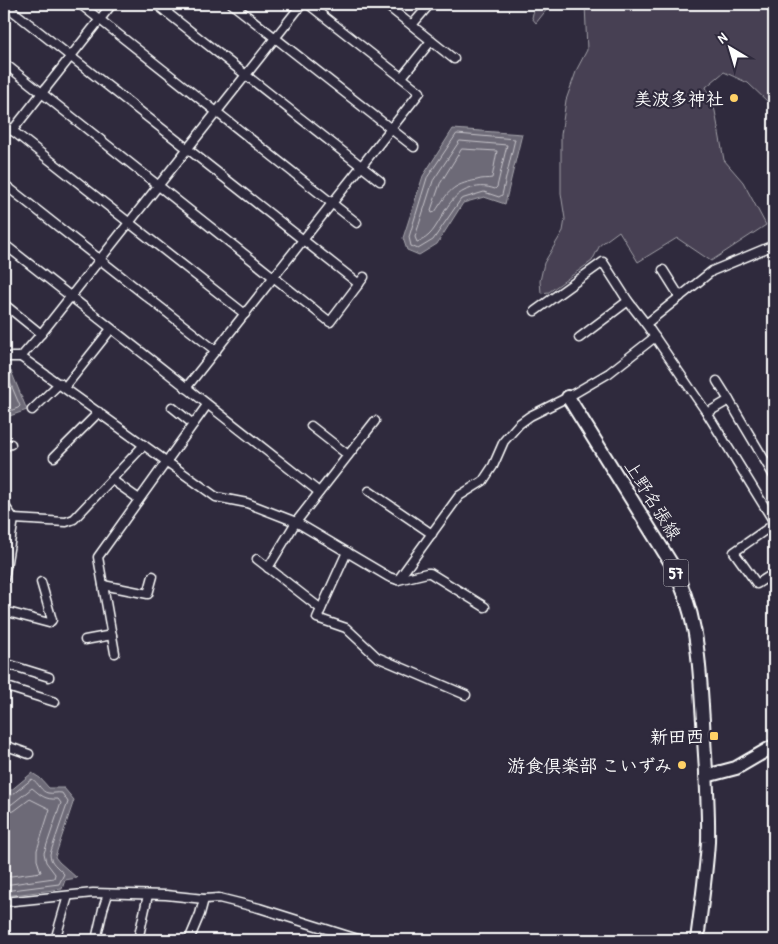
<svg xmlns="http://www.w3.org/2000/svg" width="778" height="944" font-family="'Patrick Hand','Klee One',sans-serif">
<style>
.green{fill:#464152;stroke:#a2a0a8}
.water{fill:#6d6a77;stroke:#a7a6ad}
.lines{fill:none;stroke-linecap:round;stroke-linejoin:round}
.shore{stroke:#c5c3c9;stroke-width:1}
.street-casing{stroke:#fff;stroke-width:11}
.primary-casing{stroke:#fff;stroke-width:16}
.street{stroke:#2f2a3d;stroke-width:8}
.primary{stroke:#2f2a3d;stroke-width:12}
.poi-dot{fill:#ffd166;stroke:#2f2a3d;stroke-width:2}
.labels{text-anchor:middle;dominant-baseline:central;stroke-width:4.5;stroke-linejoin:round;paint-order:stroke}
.shield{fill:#2f2a3d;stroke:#c1bfc5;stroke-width:1}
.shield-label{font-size:16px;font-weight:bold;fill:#fff}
.poi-label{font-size:18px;font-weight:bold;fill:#fff;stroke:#2f2a3d;text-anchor:end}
.street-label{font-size:18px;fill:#fff;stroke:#2f2a3d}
</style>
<rect width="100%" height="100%" fill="#2f2a3d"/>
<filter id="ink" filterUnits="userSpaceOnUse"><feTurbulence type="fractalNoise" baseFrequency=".02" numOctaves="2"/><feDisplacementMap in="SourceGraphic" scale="10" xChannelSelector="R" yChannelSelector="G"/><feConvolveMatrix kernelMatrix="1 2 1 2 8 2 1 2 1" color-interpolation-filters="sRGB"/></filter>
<g filter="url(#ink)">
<g class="green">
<polygon points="535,4 551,4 536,23 532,18"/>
<polygon points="585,4 774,4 774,105 768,102 748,83 724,72 706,87 715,111 724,160 743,182 766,225 711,261 677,238 638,262 619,231 600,245 592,261 549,292 541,293 540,281 544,263 563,231 565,219 561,193 561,135 566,100 577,69 587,50"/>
</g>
<g class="water">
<polygon points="453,129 522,134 505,204 484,197 463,203 437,244 419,255 407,250 403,238 423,176"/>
<polygon points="11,371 27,410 4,418 4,374"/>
<polygon points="32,773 40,778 49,788 64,788 74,800 55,857 59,862 77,878 65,880 62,889 4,896 4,796"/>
</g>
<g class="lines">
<g class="shore">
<polygon points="457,134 515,139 502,195 499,197 484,192 461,199 433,240 418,249 411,246 409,237 427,178"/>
<path d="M 460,141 L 507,145 L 497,187 L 495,189 C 486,186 480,186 472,188 C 440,196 443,235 417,242 L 415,237 L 433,181 Z"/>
<path d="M 462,149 L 497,151 L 492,178 C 488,179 482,178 477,180 C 451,185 449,191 435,212 L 432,213 L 431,210 L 440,184 Z"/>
<polyline points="4,379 9,380 20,406 18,408 4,413"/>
<path d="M 4,799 L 8,798 L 32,779 C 39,783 41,792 48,793 C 53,794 57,792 62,793 L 68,802 L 50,854 C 50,863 58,867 64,874 L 59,884 L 4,891"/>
<path d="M 4,806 L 12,804 L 32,788 C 41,795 44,800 58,799 L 61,803 L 44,853 L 46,862 L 55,874 L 54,878 L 4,885"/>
<polyline points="4,813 14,811 30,799 50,809 37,850 37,860 41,872 4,877"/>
</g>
<g class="street-casing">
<g id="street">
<polyline points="4,4 359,284"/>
<polyline points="80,4 357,223"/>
<polyline points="156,4 380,181"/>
<polyline points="232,4 414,147"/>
<polyline points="385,4 454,59"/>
<polyline points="166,12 173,4"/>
<polyline points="412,25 430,4"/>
<polyline points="4,63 330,322 364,277"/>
<polyline points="402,77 431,41"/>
<polyline points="4,124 245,314"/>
<polyline points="12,131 112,4"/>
<polyline points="4,184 216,351"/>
<polyline points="4,244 319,492"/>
<polyline points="774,245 712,271 646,324 707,413 729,400 774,476"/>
<polyline points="663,270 680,297"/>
<polyline points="4,304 41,334"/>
<polyline points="535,311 603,262 628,301 646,324"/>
<polyline points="579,338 628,301"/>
<polyline points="4,357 21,357 216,497 247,503 296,522 389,577 398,580 427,573 430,573 485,607"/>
<polyline points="21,357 41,334 302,4"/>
<polyline points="717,381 729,400"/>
<polyline points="65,387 111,329"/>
<polyline points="186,388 420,92 308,4"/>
<polyline points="172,407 193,424"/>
<polyline points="32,410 60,383"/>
<polyline points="707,413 774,522"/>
<polyline points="311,426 348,455"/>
<polyline points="4,447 11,444"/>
<polyline points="54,457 99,412"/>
<polyline points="112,480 139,499"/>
<polyline points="369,491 432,534"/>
<polyline points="4,505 14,519 4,579"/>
<polyline points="14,519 66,522 74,519 144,445"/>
<polyline points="774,524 734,552 757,584 774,573"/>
<polyline points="347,552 317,618 346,628 377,657 466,695"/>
<polyline points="257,559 321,609"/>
<polyline points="268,568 296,522 375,421"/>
<polyline points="398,580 459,496 483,481 493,466 504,441 519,424 530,416 568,397 609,373 655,337"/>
<polyline points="103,585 148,594 153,576"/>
<polyline points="4,611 49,623 52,620 41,582"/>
<polyline points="85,640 112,635"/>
<polyline points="115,653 98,557 207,405"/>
<polyline points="4,663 49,677"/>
<polyline points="4,686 55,702"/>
<polyline points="4,745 29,754"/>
<polyline points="4,902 93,893 166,895 204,899 219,898 259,908 361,940"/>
<polyline points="55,940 68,896"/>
<polyline points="96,940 103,909 108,894"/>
<polyline points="138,940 148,895"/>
<polyline points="189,940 200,914 204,899"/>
</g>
</g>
<g class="primary-casing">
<g id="primary">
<path d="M 568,397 L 671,563 C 699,616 699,663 703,721 C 705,761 709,802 708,842 C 706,875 701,908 697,940"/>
<polyline points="706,776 736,768 774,746"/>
</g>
</g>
<use href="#street" class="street"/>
<use href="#primary" class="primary"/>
</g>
</g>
<g class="poi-dot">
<circle cx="734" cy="98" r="5"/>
<rect x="709" y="731" width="10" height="10" rx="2.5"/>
<circle cx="682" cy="765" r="5"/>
</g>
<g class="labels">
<rect class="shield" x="663.5" y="559.5" width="25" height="27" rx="4"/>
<g class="shield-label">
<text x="676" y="573">57</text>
</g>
<g class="poi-label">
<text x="724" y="98">美波多神社</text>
<text x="704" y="736">新田西</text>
<text x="672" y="765">游食倶楽部 こいずみ</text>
</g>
<g class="street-label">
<text transform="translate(653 500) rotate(58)">上野名張線</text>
</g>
</g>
<rect width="778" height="944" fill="none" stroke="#2f2a3d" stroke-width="20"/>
<rect x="10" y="10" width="758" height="924" fill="none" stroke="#fff" stroke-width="2" filter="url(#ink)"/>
<g transform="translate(730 48) rotate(322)" stroke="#2f2a3d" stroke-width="4" paint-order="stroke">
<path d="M0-4L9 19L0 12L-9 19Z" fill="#ffffff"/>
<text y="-8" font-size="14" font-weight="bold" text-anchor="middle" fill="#ffffff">N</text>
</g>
</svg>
